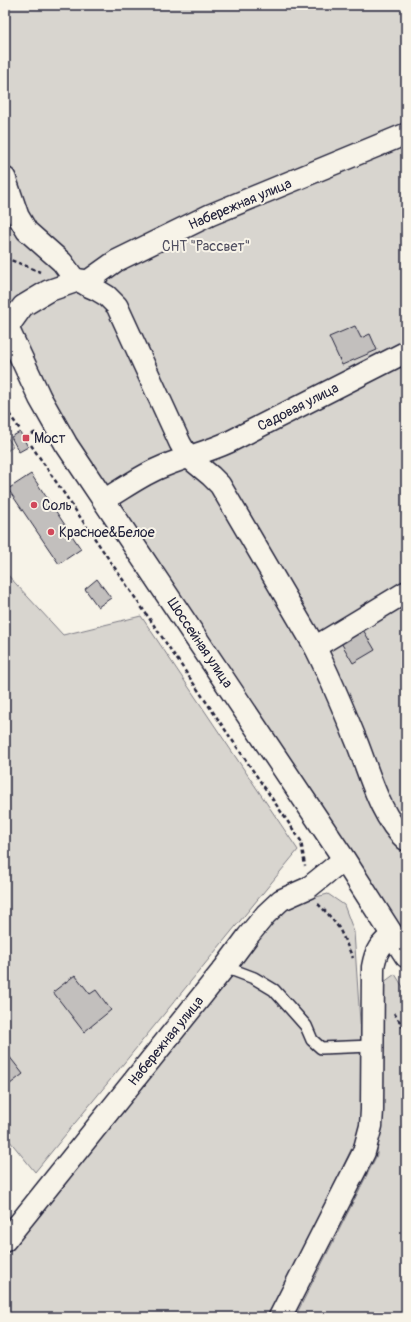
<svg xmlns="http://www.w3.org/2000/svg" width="411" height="1322" font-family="Pangolin,sans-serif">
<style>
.green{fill:#d8d5cf;stroke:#7d7c85}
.building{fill:#c2bfbd;stroke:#22223b}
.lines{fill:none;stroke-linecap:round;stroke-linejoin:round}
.service-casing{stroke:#22223b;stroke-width:14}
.minor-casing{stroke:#22223b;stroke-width:24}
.tertiary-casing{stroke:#22223b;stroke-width:25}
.path{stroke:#22223b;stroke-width:2.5;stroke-dasharray:4 3;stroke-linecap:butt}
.service{stroke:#f7f3e8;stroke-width:11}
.minor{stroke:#f7f3e8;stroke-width:21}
.tertiary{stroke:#f7f3e8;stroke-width:22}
.poi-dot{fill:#d1495b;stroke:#f7f3e8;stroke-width:1.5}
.labels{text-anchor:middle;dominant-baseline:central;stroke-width:4;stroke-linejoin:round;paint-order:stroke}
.street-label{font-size:14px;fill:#22223b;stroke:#f7f3e8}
.park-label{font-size:14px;fill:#504f60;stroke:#f7f3e8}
.poi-label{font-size:14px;fill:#22223b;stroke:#f7f3e8;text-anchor:start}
</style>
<rect width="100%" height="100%" fill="#f7f3e8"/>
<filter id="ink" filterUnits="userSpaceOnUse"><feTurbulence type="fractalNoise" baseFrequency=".025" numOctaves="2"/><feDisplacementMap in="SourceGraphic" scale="8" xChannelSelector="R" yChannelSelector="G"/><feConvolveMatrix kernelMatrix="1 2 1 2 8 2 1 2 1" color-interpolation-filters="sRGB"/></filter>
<g filter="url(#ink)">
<g class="green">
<polygon points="5,5 406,5 406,944 48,399 5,306"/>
<polygon points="5,434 13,446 5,453"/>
<polygon points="5,572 63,635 141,616 298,850 35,1172 5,1135"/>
<polygon points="328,894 344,905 354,932 364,1081 359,1133 288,1282 269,1317 5,1317 5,1254 271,925 292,903"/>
<polygon points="395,974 406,992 406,1317 295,1317 377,1155 380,985"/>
</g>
<g class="building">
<polygon points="355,326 361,338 370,334 377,350 342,365 329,337"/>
<polygon points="20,432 28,447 19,452 11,437"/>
<polygon points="31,474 81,549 59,564 8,489"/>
<polygon points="97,579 111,598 98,607 85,589"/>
<polygon points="362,628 375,650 353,663 340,641"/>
<polygon points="75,975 90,994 96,990 111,1010 84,1032 53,992"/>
<polygon points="5,1051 23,1074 5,1088"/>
</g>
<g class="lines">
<g class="service-casing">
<polyline id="service" points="225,967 254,978 274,990 306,1026 312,1040 321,1048 372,1046"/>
</g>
<g class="minor-casing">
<g id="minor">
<path d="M 5,178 L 18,216 L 27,231 L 62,262 L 73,277 L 88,286 L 97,290 L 107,296 L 117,306 L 180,443 L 188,457 L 211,476 L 220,485 L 315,647 C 330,677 343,708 356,740 C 369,772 380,817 406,840"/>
<polyline points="5,331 23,306 48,291 80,280 88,281 116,261 210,215 406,134"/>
<path d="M 104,500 C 121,490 139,477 157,469 C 181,458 205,453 229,442 L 406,352"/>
<polyline points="315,647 406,592"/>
<polyline points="5,1241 225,967 248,936 266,914 281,900 308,888 344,859"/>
</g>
</g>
<g class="tertiary-casing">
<g id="tertiary">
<polyline points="5,323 40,398 66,444 344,859 406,956"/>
<path d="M 280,1317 L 364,1152 L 371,1126 L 372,1110 L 373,967 C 376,950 380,946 392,935"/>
</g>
</g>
<g class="path">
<polyline points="5,258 24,265 40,272"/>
<polyline points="5,408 21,431"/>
<polyline points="26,438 36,432"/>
<polyline points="31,445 301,841 305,866"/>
<polyline points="318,904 328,914 339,928 353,958"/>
<polyline points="394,1013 406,1031"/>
</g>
<use href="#service" class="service"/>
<use href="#minor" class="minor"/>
<use href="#tertiary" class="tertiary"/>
</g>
</g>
<g class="poi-dot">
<rect x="22" y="434" width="8" height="8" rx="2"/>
<circle cx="34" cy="505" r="4"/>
<circle cx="51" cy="532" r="4"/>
</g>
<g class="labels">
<g class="street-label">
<text transform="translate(240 204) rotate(-23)">Набережная улица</text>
<text transform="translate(298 407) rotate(-27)">Садовая улица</text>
<text transform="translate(200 643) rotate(56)">Шоссейная улица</text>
<text transform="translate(166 1041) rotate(-51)">Набережная улица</text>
</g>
<g class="park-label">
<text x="206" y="246">СНТ "Рассвет"</text>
</g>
<g class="poi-label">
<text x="34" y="438">Мост</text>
<text x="42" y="505">Соль</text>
<text x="59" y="532">Красное&amp;Белое</text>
</g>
</g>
<rect width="411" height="1322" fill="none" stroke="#f7f3e8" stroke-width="20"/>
<rect x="10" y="10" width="391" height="1302" fill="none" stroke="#22223b" stroke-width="1.5" filter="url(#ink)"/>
</svg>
